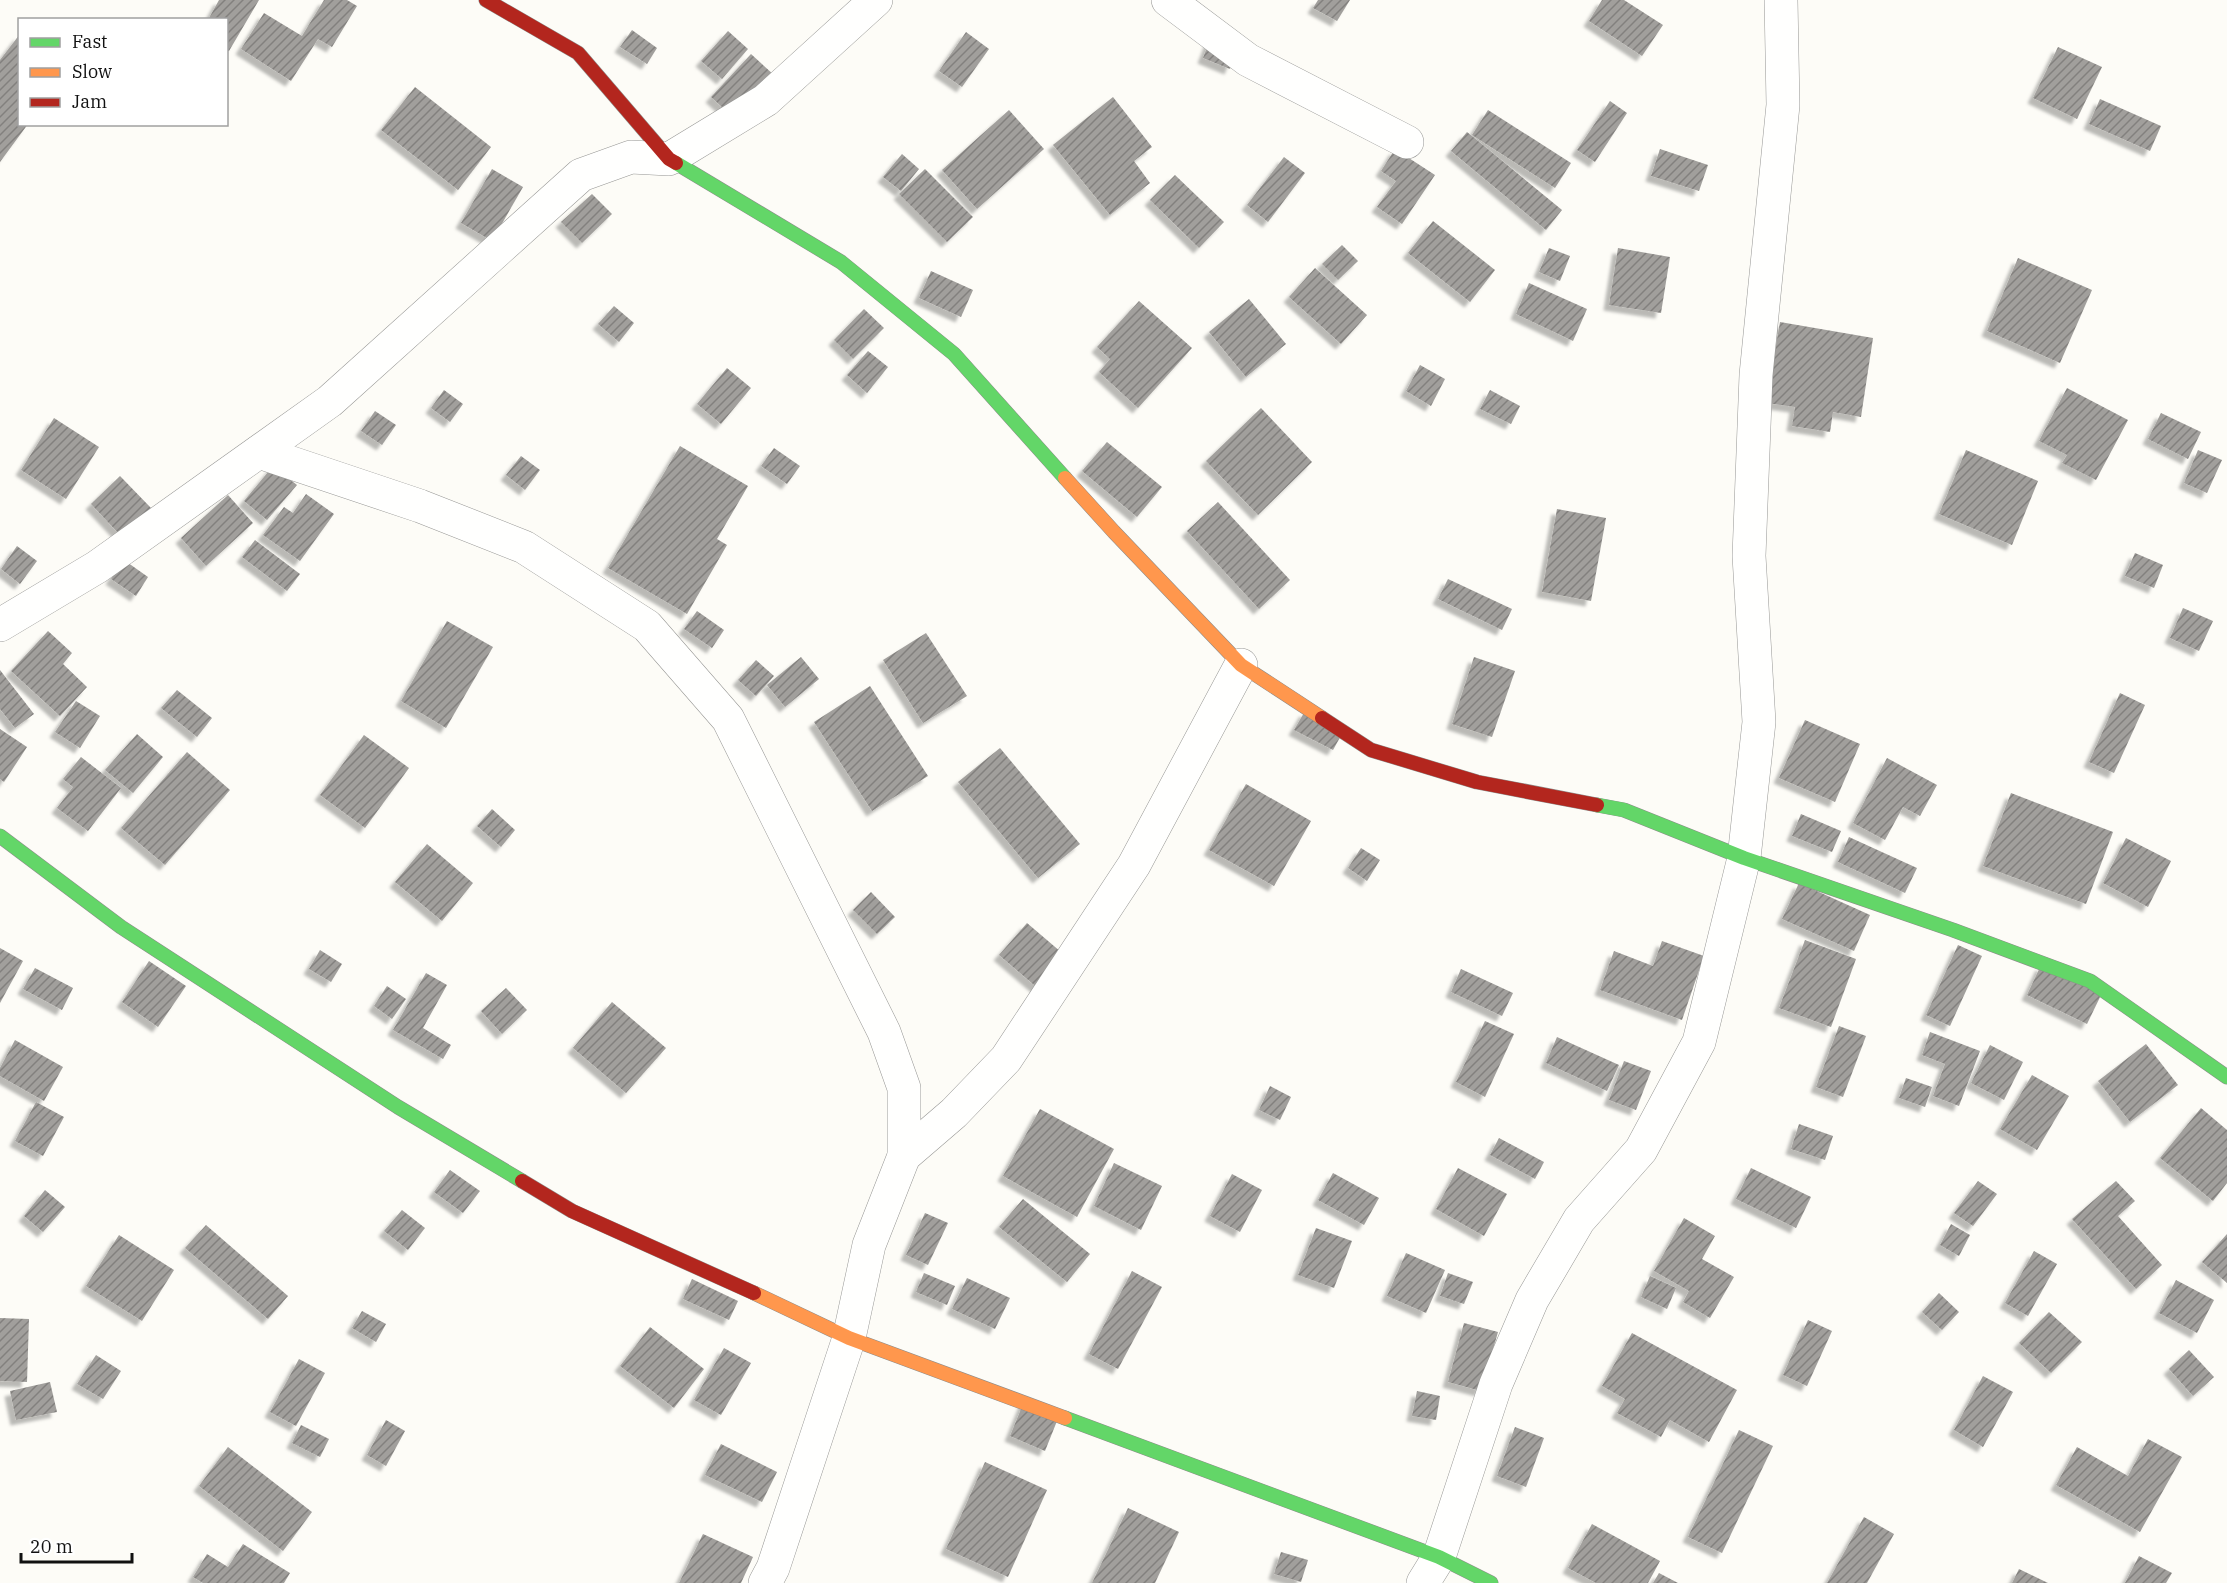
<svg xmlns="http://www.w3.org/2000/svg" width="2227" height="1583" font-family="'IBM Plex Serif',serif">
<style>
.building{fill:url(#building-hatch);filter:url(#shadow)}
.lines{fill:none;stroke-linecap:round;stroke-linejoin:round}
.street-casing{stroke:#979795;stroke-width:34}
.fast-casing{stroke:#8e8d8b;stroke-width:15}
.slow-casing{stroke:#8e8d8b;stroke-width:15}
.jam-casing{stroke:#8e8d8b;stroke-width:15}
.street{stroke:#fffffe;stroke-width:33}
.fast{stroke:#63d668;stroke-width:14}
.slow{stroke:#ff974d;stroke-width:14}
.jam{stroke:#b3261e;stroke-width:14}
</style>
<defs>
<pattern id="building-hatch" width="6" height="6" patternUnits="userSpaceOnUse" patternTransform="scale(1.5)"><rect width="6" height="6" fill="#a19f9c"/><path d="M-1 1l2-2M0 6l6-6M5 7l2-2" fill="none" stroke="#82807e"/></pattern>
<filter id="shadow"><feDropShadow dx="-5.5" dy="5.5" stdDeviation="1.5" flood-color="#0004"/></filter>
</defs>
<rect width="100%" height="100%" fill="#fdfcf7"/>
<g class="building">
<polygon points="219,0 259,0 229,51 226,50 226,20 208,20"/>
<polygon points="324,0 347,0 357,6 332,47 318,39 291,81 241,49 264,13 302,36"/>
<polygon points="1318,0 1350,0 1337,21 1313,8"/>
<polygon points="1602,0 1624,0 1663,25 1642,56 1589,21"/>
<polygon points="632,30 657,48 647,64 620,47"/>
<polygon points="728,31 748,49 722,79 701,61"/>
<polygon points="966,32 989,49 962,87 939,71"/>
<polygon points="20,34 20,124 28,124 0,162 0,60"/>
<polygon points="1211,37 1238,48 1230,69 1203,58"/>
<polygon points="2058,47 2102,67 2077,119 2033,98"/>
<polygon points="751,54 774,75 734,118 711,97"/>
<polygon points="415,87 491,147 458,190 381,130"/>
<polygon points="1113,97 1152,147 1134,161 1150,183 1110,215 1053,145"/>
<polygon points="2100,99 2161,126 2150,151 2089,124"/>
<polygon points="1610,101 1627,113 1595,162 1577,150"/>
<polygon points="1009,110 1044,149 977,209 942,170"/>
<polygon points="1488,110 1571,163 1555,188 1472,135"/>
<polygon points="1467,132 1562,210 1546,230 1451,151"/>
<polygon points="1395,149 1435,175 1402,224 1377,207 1396,181 1381,171"/>
<polygon points="1660,149 1708,165 1699,191 1651,176"/>
<polygon points="902,154 919,169 901,191 883,177"/>
<polygon points="1284,157 1305,173 1268,222 1247,205"/>
<polygon points="492,169 523,187 492,241 461,223"/>
<polygon points="925,169 973,217 947,242 899,194"/>
<polygon points="1175,175 1224,222 1199,248 1150,200"/>
<polygon points="592,194 612,214 582,243 561,222"/>
<polygon points="1433,221 1495,270 1470,302 1408,253"/>
<polygon points="1342,245 1358,261 1338,280 1322,264"/>
<polygon points="1549,248 1570,256 1560,281 1539,272"/>
<polygon points="1618,248 1670,257 1661,313 1609,305"/>
<polygon points="2018,258 2092,290 2060,363 1987,331"/>
<polygon points="1315,268 1367,315 1341,344 1289,297"/>
<polygon points="931,271 973,290 961,317 919,298"/>
<polygon points="1529,283 1587,309 1573,341 1516,314"/>
<polygon points="1249,299 1286,344 1246,377 1209,332"/>
<polygon points="1139,301 1192,348 1138,408 1099,372 1110,359 1097,347"/>
<polygon points="614,306 634,323 619,342 598,324"/>
<polygon points="864,309 884,328 853,359 834,340"/>
<polygon points="1780,322 1873,338 1861,417 1833,412 1830,432 1792,426 1795,407 1766,403"/>
<polygon points="868,351 888,367 867,393 847,375"/>
<polygon points="1420,365 1445,379 1431,406 1406,391"/>
<polygon points="727,368 751,388 721,424 697,404"/>
<polygon points="2067,388 2128,420 2096,480 2062,463 2067,455 2039,441"/>
<polygon points="444,390 463,404 450,422 431,408"/>
<polygon points="1490,390 1520,406 1511,424 1480,409"/>
<polygon points="1261,408 1312,462 1258,515 1206,461"/>
<polygon points="375,411 396,425 382,445 361,431"/>
<polygon points="2161,413 2201,432 2188,459 2148,439"/>
<polygon points="54,418 99,447 66,499 21,470"/>
<polygon points="1107,442 1162,487 1137,517 1082,471"/>
<polygon points="680,446 748,486 717,539 727,545 687,614 608,568"/>
<polygon points="774,448 800,466 787,484 761,466"/>
<polygon points="1966,450 2038,481 2012,545 1939,514"/>
<polygon points="2198,450 2222,460 2207,493 2184,483"/>
<polygon points="521,456 540,470 525,490 506,475"/>
<polygon points="273,466 297,485 267,520 244,501"/>
<polygon points="120,476 151,508 121,536 91,504"/>
<polygon points="306,494 334,514 300,561 263,535 284,507 293,513"/>
<polygon points="228,495 253,523 206,566 181,538"/>
<polygon points="1218,502 1290,580 1259,609 1187,531"/>
<polygon points="1557,509 1606,518 1591,601 1542,592"/>
<polygon points="255,540 300,574 287,591 242,557"/>
<polygon points="17,546 37,561 20,584 1,569"/>
<polygon points="2135,553 2163,565 2154,588 2125,576"/>
<polygon points="124,560 148,577 136,596 111,579"/>
<polygon points="1448,579 1512,609 1502,630 1438,599"/>
<polygon points="2183,608 2213,621 2199,651 2170,638"/>
<polygon points="697,611 724,630 712,648 684,629"/>
<polygon points="447,621 493,647 446,728 401,701"/>
<polygon points="48,631 72,653 63,664 87,687 60,716 11,671"/>
<polygon points="926,633 967,696 923,723 883,660"/>
<polygon points="801,657 819,679 785,707 767,685"/>
<polygon points="1474,657 1515,671 1492,737 1452,724"/>
<polygon points="756,660 774,676 756,696 738,680"/>
<polygon points="0,670 34,714 15,728 0,709"/>
<polygon points="870,686 928,776 872,811 814,722"/>
<polygon points="177,690 212,718 197,737 161,708"/>
<polygon points="2120,693 2145,705 2114,773 2089,762"/>
<polygon points="76,701 100,716 80,748 55,732"/>
<polygon points="1305,711 1343,732 1333,750 1294,730"/>
<polygon points="1805,720 1860,744 1835,802 1779,778"/>
<polygon points="0,729 27,747 4,782 0,779"/>
<polygon points="137,734 163,757 133,793 105,770"/>
<polygon points="364,735 409,768 365,828 320,795"/>
<polygon points="1000,748 1080,844 1038,878 958,782"/>
<polygon points="187,752 230,790 165,865 121,828"/>
<polygon points="81,757 121,788 88,831 57,808 73,787 63,779"/>
<polygon points="1887,758 1937,785 1920,816 1903,807 1885,840 1853,823"/>
<polygon points="1246,784 1311,821 1274,886 1209,850"/>
<polygon points="2011,793 2113,832 2086,904 1983,866"/>
<polygon points="492,809 515,830 501,847 477,826"/>
<polygon points="1801,814 1841,831 1832,852 1792,836"/>
<polygon points="1849,837 1917,868 1905,893 1838,862"/>
<polygon points="2126,838 2171,861 2148,907 2103,883"/>
<polygon points="427,844 473,883 442,921 395,882"/>
<polygon points="1361,848 1380,860 1367,881 1348,868"/>
<polygon points="1799,883 1870,915 1854,951 1782,919"/>
<polygon points="871,892 895,917 877,934 853,910"/>
<polygon points="1027,923 1068,958 1040,990 999,955"/>
<polygon points="1805,940 1856,959 1831,1027 1779,1008"/>
<polygon points="1662,941 1704,956 1682,1020 1600,990 1614,951 1653,966"/>
<polygon points="1958,945 1982,956 1950,1026 1926,1015"/>
<polygon points="0,948 23,961 0,1003"/>
<polygon points="320,950 342,964 331,982 309,969"/>
<polygon points="149,961 186,986 158,1027 122,1002"/>
<polygon points="2041,965 2102,993 2087,1024 2027,995"/>
<polygon points="35,968 73,988 62,1010 23,989"/>
<polygon points="1461,969 1513,993 1502,1016 1451,992"/>
<polygon points="426,973 447,985 423,1028 451,1045 443,1059 393,1030"/>
<polygon points="387,986 406,999 392,1019 374,1006"/>
<polygon points="506,988 527,1010 502,1034 481,1011"/>
<polygon points="612,1002 666,1048 626,1093 573,1048"/>
<polygon points="1485,1021 1514,1034 1485,1097 1456,1082"/>
<polygon points="1839,1026 1866,1036 1843,1097 1816,1087"/>
<polygon points="1930,1032 1980,1051 1959,1106 1933,1096 1945,1064 1922,1055"/>
<polygon points="1557,1037 1619,1065 1607,1091 1546,1063"/>
<polygon points="15,1040 63,1067 44,1101 0,1076 0,1068"/>
<polygon points="2146,1044 2178,1085 2130,1122 2098,1081"/>
<polygon points="1990,1045 2023,1062 2004,1100 1971,1083"/>
<polygon points="1624,1061 1651,1071 1636,1110 1609,1100"/>
<polygon points="2032,1075 2069,1096 2037,1150 2000,1129"/>
<polygon points="1906,1078 1932,1087 1925,1107 1899,1098"/>
<polygon points="1270,1086 1291,1097 1280,1120 1259,1110"/>
<polygon points="36,1102 64,1117 43,1156 15,1141"/>
<polygon points="2201,1108 2227,1130 2227,1183 2213,1201 2160,1158"/>
<polygon points="1040,1109 1114,1149 1077,1217 1003,1176"/>
<polygon points="1799,1124 1833,1136 1825,1160 1791,1149"/>
<polygon points="1499,1138 1544,1162 1535,1179 1490,1155"/>
<polygon points="1114,1163 1162,1186 1141,1230 1094,1206"/>
<polygon points="1458,1168 1507,1194 1484,1236 1436,1209"/>
<polygon points="1751,1168 1811,1197 1796,1228 1736,1199"/>
<polygon points="450,1170 480,1191 463,1213 434,1192"/>
<polygon points="1333,1173 1379,1198 1364,1225 1318,1200"/>
<polygon points="1232,1174 1262,1190 1240,1232 1210,1216"/>
<polygon points="1978,1181 1997,1194 1973,1226 1954,1213"/>
<polygon points="2116,1181 2135,1201 2118,1216 2162,1265 2136,1289 2072,1219"/>
<polygon points="45,1190 65,1207 43,1232 24,1216"/>
<polygon points="1023,1199 1090,1254 1067,1282 999,1227"/>
<polygon points="402,1210 425,1228 408,1250 384,1231"/>
<polygon points="925,1213 948,1223 928,1265 906,1255"/>
<polygon points="1684,1218 1715,1236 1702,1259 1734,1277 1710,1318 1683,1302 1689,1291 1654,1271"/>
<polygon points="1951,1224 1970,1235 1959,1256 1940,1245"/>
<polygon points="206,1225 288,1296 268,1319 185,1248"/>
<polygon points="1316,1228 1352,1241 1334,1288 1298,1275"/>
<polygon points="2227,1234 2227,1283 2202,1262"/>
<polygon points="119,1235 174,1270 142,1321 86,1286"/>
<polygon points="2034,1251 2057,1264 2028,1316 2005,1303"/>
<polygon points="1406,1253 1445,1270 1426,1313 1387,1296"/>
<polygon points="1132,1271 1162,1287 1118,1369 1089,1354"/>
<polygon points="924,1273 955,1286 947,1305 916,1292"/>
<polygon points="1448,1273 1473,1282 1464,1304 1440,1296"/>
<polygon points="1650,1276 1676,1288 1667,1309 1641,1297"/>
<polygon points="967,1278 1010,1298 995,1329 952,1309"/>
<polygon points="692,1279 738,1301 729,1320 683,1299"/>
<polygon points="2176,1280 2214,1300 2197,1333 2159,1313"/>
<polygon points="1939,1293 1959,1312 1942,1330 1922,1312"/>
<polygon points="362,1311 386,1324 376,1342 352,1328"/>
<polygon points="2049,1312 2082,1342 2051,1373 2019,1343"/>
<polygon points="0,1318 29,1319 27,1382 0,1381"/>
<polygon points="1808,1320 1832,1331 1807,1386 1783,1375"/>
<polygon points="1464,1323 1498,1332 1481,1391 1448,1382"/>
<polygon points="650,1327 704,1369 674,1408 620,1366"/>
<polygon points="1632,1333 1737,1390 1709,1442 1670,1420 1661,1437 1617,1413 1625,1399 1602,1386"/>
<polygon points="724,1348 751,1363 721,1415 694,1400"/>
<polygon points="2189,1350 2214,1377 2193,1396 2169,1369"/>
<polygon points="96,1355 121,1371 103,1399 77,1384"/>
<polygon points="299,1359 325,1373 296,1426 270,1412"/>
<polygon points="1983,1376 2013,1392 1983,1447 1954,1430"/>
<polygon points="50,1382 57,1412 16,1420 10,1391"/>
<polygon points="1417,1391 1440,1396 1436,1420 1412,1416"/>
<polygon points="1026,1397 1061,1411 1045,1451 1010,1436"/>
<polygon points="386,1420 405,1431 386,1466 367,1455"/>
<polygon points="301,1425 329,1439 320,1457 292,1443"/>
<polygon points="1515,1427 1544,1438 1526,1487 1497,1476"/>
<polygon points="1739,1430 1773,1446 1722,1553 1688,1537"/>
<polygon points="2148,1439 2182,1457 2140,1532 2056,1485 2077,1447 2128,1476"/>
<polygon points="721,1444 777,1472 762,1502 705,1475"/>
<polygon points="228,1447 312,1512 283,1551 199,1486"/>
<polygon points="985,1462 1047,1490 1008,1577 946,1549"/>
<polygon points="1128,1508 1179,1532 1155,1583 1092,1583"/>
<polygon points="1864,1517 1894,1534 1867,1583 1827,1583"/>
<polygon points="1592,1524 1660,1561 1648,1583 1596,1583 1568,1568"/>
<polygon points="703,1534 753,1557 741,1583 679,1583"/>
<polygon points="243,1544 290,1573 284,1583 203,1583 193,1577 207,1554 228,1567"/>
<polygon points="1281,1552 1308,1560 1301,1582 1274,1574"/>
<polygon points="2139,1556 2172,1573 2166,1583 2125,1583"/>
<polygon points="2019,1569 2048,1583 2012,1583"/>
<polygon points="1659,1573 1678,1583 1653,1583"/>
</g>
<g class="lines">
<g class="street-casing">
<g id="street">
<polyline points="1168,0 1248,60 1407,142"/>
<polyline points="259,452 420,506 524,547 647,626 728,719 884,1032 904,1088 904,1156 869,1245 849,1338 773,1568 765,1583"/>
<polyline points="0,625 97,567 330,401 581,175 631,157 669,159 766,100 876,0"/>
<polyline points="904,1156 954,1113 1006,1059 1134,865 1241,665"/>
<polyline points="1423,1583 1439,1557 1496,1384 1532,1300 1579,1220 1641,1150 1699,1042 1744,858 1759,722 1749,556 1756,375 1783,105 1781,0"/>
</g>
</g>
<g class="fast-casing">
<g id="fast">
<polyline points="676,163 841,262 954,354 1065,478"/>
<polyline points="1597,805 1624,810 1744,858 1953,930 2090,981 2227,1077"/>
<polyline points="0,836 121,927 398,1107 522,1181"/>
<polyline points="1065,1418 1439,1557 1491,1583"/>
</g>
</g>
<g class="slow-casing">
<g id="slow">
<polyline points="1065,478 1114,532 1241,665 1322,718"/>
<polyline points="754,1293 849,1338 1065,1418"/>
</g>
</g>
<g class="jam-casing">
<g id="jam">
<polyline points="486,0 578,53 669,159 676,163"/>
<polyline points="1322,718 1371,750 1477,782 1597,805"/>
<polyline points="522,1181 572,1211 754,1293"/>
</g>
</g>
<use href="#street" class="street"/>
<use href="#fast" class="fast"/>
<use href="#slow" class="slow"/>
<use href="#jam" class="jam"/>
</g>
<rect x="18" y="18" width="210" height="108" fill="#ffffff" stroke="#a0a0a0" stroke-width="1.5"/>
<rect x="30" y="38" width="30" height="9" fill="#63d668" stroke="#a0a0a0" stroke-width="1.5"/>
<text x="72" y="48" font-size="18" fill="#111111">Fast</text>
<rect x="30" y="68" width="30" height="9" fill="#ff974d" stroke="#a0a0a0" stroke-width="1.5"/>
<text x="72" y="78" font-size="18" fill="#111111">Slow</text>
<rect x="30" y="98" width="30" height="9" fill="#b3261e" stroke="#a0a0a0" stroke-width="1.5"/>
<text x="72" y="108" font-size="18" fill="#111111">Jam</text>
<path d="M21 1553v9h111v-9" fill="none" stroke="#111111" stroke-width="3"/>
<text x="30" y="1553" font-size="18" fill="#111111" stroke="#ffffff" stroke-width="4.5" paint-order="stroke">20 m</text>
</svg>
